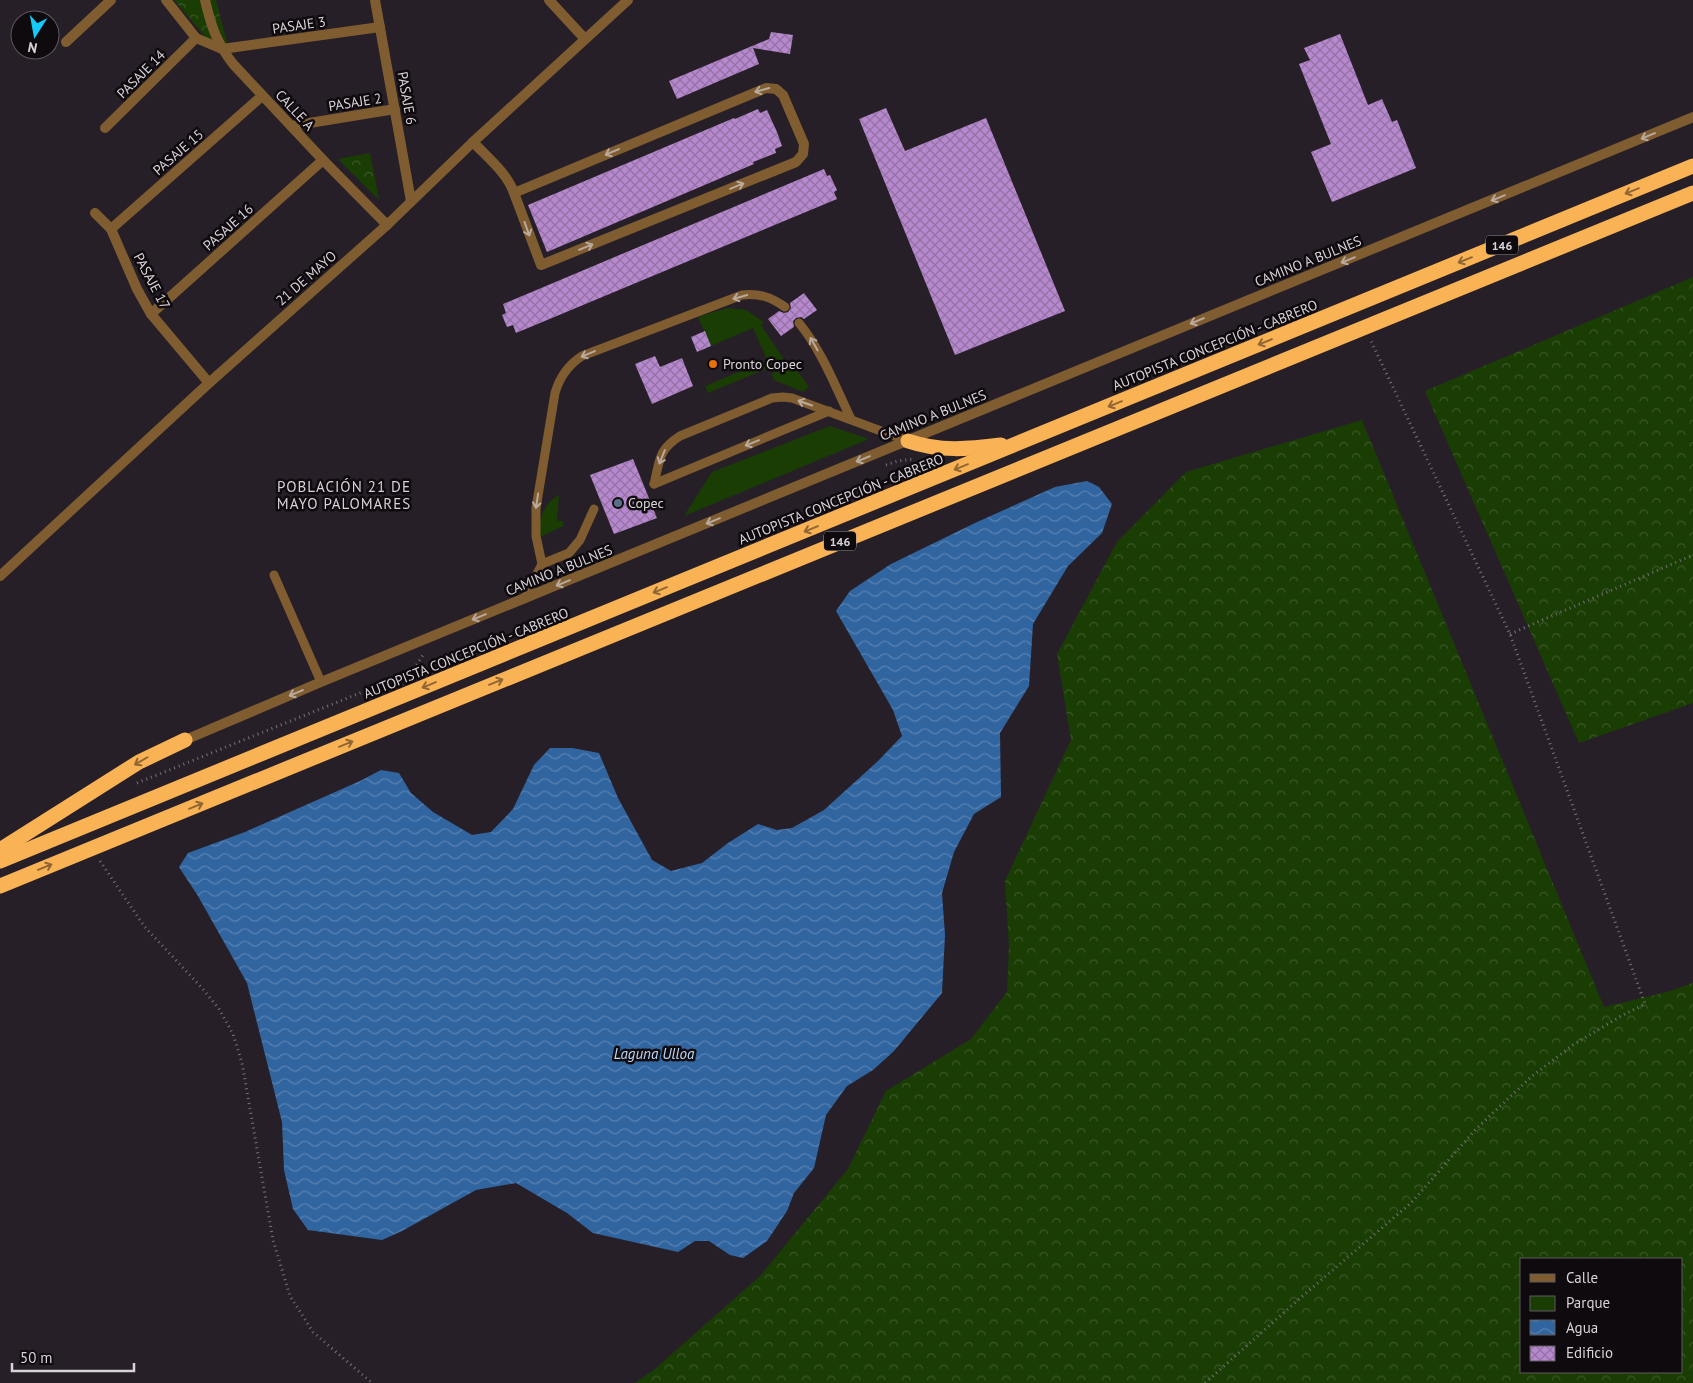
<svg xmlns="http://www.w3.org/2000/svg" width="1693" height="1383" font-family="'PT Sans',sans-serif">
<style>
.green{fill:#1a3d04}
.forest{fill:url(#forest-crowns);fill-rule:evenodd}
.water{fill:url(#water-waves)}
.building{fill:url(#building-cross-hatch)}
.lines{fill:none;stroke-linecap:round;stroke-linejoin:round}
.path{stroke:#777178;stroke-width:3;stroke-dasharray:1 4;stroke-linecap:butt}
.service{stroke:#805d30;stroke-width:9}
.minor{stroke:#805d30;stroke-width:10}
.tertiary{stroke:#805d30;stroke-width:10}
.motorway{stroke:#f9b254;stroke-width:15}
.oneway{stroke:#b9aa9e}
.oneway2{stroke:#8f6634}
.food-dot{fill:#e8710a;stroke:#0e0a0e;stroke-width:2}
.service-dot{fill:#5c6f8a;stroke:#0e0a0e;stroke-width:2}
.labels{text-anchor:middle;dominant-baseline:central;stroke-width:5;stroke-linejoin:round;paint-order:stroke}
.shield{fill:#0e0a0e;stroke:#9b979c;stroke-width:1}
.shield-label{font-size:12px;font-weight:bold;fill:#d8d3d9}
.street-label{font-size:14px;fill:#d8d3d9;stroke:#0e0a0e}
.poi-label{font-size:14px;fill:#d8d3d9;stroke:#0e0a0e;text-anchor:start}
.neighbourhood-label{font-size:15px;letter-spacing:1px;fill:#d8d3d9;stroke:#0e0a0e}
.water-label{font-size:15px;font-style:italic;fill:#bdd9fb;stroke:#0e0a0e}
</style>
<defs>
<pattern id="forest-crowns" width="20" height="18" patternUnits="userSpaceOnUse" patternTransform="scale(1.25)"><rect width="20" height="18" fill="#1a3d04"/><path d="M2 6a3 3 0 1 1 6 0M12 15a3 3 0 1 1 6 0" fill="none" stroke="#3b5828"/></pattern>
<pattern id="water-waves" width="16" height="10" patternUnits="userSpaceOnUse" patternTransform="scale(1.25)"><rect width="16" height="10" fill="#3165a0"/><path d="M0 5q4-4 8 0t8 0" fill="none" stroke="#5881b1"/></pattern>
<pattern id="building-cross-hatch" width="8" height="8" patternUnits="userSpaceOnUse" patternTransform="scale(1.25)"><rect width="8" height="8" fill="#b688cd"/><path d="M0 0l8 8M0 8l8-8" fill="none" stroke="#9372a3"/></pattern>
</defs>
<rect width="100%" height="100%" fill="#271f28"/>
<g class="green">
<polygon points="727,308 746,310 764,322 761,325 785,361 708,393 705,386 767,360 753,328 711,346 698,317"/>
<polygon points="793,365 809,387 803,392 774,380 771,374"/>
<polygon points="830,426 869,439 684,516 712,472"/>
<path d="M 559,495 L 557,521 L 563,521 L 563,526 L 540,537 C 538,519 543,504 559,495 Z"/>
</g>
<g class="forest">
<polygon points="174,0 216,0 230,55 209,41"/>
<polygon points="370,153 379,200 338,159"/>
<polygon points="1693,277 1693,703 1579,743 1425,391"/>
<path d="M 1362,420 L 1604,1007 L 1667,992 L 1693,983 L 1693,1383 L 635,1383 L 655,1369 L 760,1276 L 848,1169 L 886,1091 L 971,1039 L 1007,992 L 1009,946 L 1005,881 L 1071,740 L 1057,654 L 1117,542 L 1186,472 ZM 1682,1259 L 1682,1372 L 1522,1372 L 1522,1259 Z"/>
</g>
<polygon class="water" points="1087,481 1099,487 1112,504 1102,533 1068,566 1033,624 1029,686 1000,733 1001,797 974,814 954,852 942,893 945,935 942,993 894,1051 873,1070 847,1086 826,1115 814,1168 794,1193 787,1211 767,1241 743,1258 730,1255 709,1241 695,1241 678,1252 593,1233 567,1213 516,1183 476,1190 402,1231 382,1240 308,1230 293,1209 284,1170 282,1122 247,983 198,896 179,867 188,853 245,832 360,781 381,770 399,773 411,793 433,812 472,835 491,832 513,809 534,765 550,748 572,748 599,753 618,798 652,860 671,871 702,863 728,843 758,824 777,830 792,828 824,810 878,761 902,736 893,710 836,611 850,591 891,564 975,523 1055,487"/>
<g class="building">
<polygon points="771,32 793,35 790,54 753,48 759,64 677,99 669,81 769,39"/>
<polygon points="1340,34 1368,105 1382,99 1392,122 1397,120 1416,168 1332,202 1311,152 1331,144 1299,64 1310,60 1304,48"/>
<polygon points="886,108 905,151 986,118 1065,311 955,355 859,119"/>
<polygon points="758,109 760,113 767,110 777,132 782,146 775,149 776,153 753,162 754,164 547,252 528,205 734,118 735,119"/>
<polygon points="824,169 827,176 830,175 837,190 834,192 837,199 516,333 513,325 507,327 502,315 506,313 503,304"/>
<polygon points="804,293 817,310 804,319 801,317 796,318 793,321 794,327 781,336 768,319 779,311 784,313 788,312 791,308 790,303"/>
<polygon points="705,331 711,346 697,352 691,337"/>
<polygon points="655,356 660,367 682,358 693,386 652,404 635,364"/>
<polygon points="633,459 657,518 614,534 590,475"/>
</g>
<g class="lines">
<g class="path">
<polyline points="886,465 898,461 914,459"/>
<polyline points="1510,634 1693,555"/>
<polyline points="137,783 412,672 423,655"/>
<polyline points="100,861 144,926 202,988 219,1009 233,1034 242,1063 273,1240 290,1296 313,1332 372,1383"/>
<polyline points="1205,1383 1298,1300 1411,1203 1476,1129 1531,1077 1573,1045 1621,1016 1645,1004 1510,634 1371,341"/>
</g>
<g class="service">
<path d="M 799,323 C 822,351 835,386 851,419"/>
<path d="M 654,484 C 660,460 658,450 680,436 L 772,398 L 783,397 L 792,398 L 908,441"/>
<polyline points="654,484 829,411"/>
<polyline points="542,564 569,553 580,540 594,509"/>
<polyline points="274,575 321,682"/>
<path d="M 524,599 L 542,564 L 536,536 L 536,508 L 555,393 C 560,376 568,365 582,356 L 742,295 C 759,293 771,297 785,307"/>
</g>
<g class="minor">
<polyline points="166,0 196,38 222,49"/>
<path d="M 205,0 C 211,26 217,44 234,65 L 323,160 L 387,225"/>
<polyline points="375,0 411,201"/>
<polyline points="549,0 585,39"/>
<polyline points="66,42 111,0"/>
<polyline points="222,49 380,27"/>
<polyline points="291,126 395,109"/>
<polyline points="105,128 196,38"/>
<path d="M 473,142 C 488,158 507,173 514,193 L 541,265 L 796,162 L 803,154 L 804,144 L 783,95 L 776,89 L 766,88 L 514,193"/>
<polyline points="95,213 111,229 137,289 151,314 209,383"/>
<polyline points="111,229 262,96"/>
<polyline points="151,314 323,160"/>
</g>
<g class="tertiary">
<polyline points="0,576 209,383 387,225 473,142 628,0"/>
<polyline points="185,740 321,682 1693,117"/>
</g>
<g class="motorway">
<path d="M 908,441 C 940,452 969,449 1001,445"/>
<polyline points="0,850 139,762 185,740"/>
<polyline points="0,861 1693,166"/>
<polyline points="0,886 1693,193"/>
</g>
</g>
<defs><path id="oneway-shaft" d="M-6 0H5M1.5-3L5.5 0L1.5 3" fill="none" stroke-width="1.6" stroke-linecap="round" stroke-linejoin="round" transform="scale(1.25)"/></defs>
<g class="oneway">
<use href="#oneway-shaft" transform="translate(762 90) rotate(165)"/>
<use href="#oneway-shaft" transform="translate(1648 136) rotate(157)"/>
<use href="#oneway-shaft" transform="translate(612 152) rotate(157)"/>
<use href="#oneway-shaft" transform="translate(737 186) rotate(-22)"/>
<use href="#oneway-shaft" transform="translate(1498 198) rotate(158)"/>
<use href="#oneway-shaft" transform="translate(527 229) rotate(70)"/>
<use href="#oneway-shaft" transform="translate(586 247) rotate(-22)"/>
<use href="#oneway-shaft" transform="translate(1348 260) rotate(158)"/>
<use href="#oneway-shaft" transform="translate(740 297) rotate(164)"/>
<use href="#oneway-shaft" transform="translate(1197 321) rotate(158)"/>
<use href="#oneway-shaft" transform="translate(814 344) rotate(-120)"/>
<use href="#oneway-shaft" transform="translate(588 354) rotate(157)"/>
<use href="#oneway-shaft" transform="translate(805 403) rotate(-161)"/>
<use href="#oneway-shaft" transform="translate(752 443) rotate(158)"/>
<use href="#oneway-shaft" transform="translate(662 457) rotate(112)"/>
<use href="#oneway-shaft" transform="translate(863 459) rotate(158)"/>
<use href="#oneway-shaft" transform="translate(537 501) rotate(99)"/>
<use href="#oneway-shaft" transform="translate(713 521) rotate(158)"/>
<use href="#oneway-shaft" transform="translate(563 583) rotate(158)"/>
<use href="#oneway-shaft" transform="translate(479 617) rotate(158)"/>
<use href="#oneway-shaft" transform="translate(296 693) rotate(157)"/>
</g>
<g class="oneway2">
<use href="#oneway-shaft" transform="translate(1632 191) rotate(158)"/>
<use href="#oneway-shaft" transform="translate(1465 260) rotate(158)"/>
<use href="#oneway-shaft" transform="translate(1265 342) rotate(158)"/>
<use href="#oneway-shaft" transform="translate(1115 404) rotate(158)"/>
<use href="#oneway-shaft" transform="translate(961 467) rotate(158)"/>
<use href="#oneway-shaft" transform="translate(811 529) rotate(158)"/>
<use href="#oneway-shaft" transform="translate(660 590) rotate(158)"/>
<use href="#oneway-shaft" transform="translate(496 682) rotate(-22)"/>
<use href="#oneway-shaft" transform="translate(429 685) rotate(158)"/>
<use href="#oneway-shaft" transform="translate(346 744) rotate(-22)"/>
<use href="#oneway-shaft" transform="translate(141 761) rotate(150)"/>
<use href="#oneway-shaft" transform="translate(196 806) rotate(-22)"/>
<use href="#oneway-shaft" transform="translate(45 867) rotate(-22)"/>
</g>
<circle class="food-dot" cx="713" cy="364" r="5"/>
<circle class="service-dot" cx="618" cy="503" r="5"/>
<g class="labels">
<g class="shield">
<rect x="1486" y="235.5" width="32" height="19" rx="4"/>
<rect x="824" y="531.5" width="32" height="19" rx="4"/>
</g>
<g class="shield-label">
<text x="1502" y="245">146</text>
<text x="840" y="541">146</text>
</g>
<g class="street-label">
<text transform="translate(299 25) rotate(-8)">PASAJE 3</text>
<text transform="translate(141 74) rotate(-45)">PASAJE 14</text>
<text transform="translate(407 98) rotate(80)">PASAJE 6</text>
<text transform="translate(355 102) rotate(-9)">PASAJE 2</text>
<text transform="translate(295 110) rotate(47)">CALLE A</text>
<text transform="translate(178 152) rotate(-41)">PASAJE 15</text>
<text transform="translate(228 227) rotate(-42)">PASAJE 16</text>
<text transform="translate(1308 261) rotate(-22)">CAMINO A BULNES</text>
<text transform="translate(306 278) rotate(-41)">21 DE MAYO</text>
<text transform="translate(152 281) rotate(62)">PASAJE 17</text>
<text transform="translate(1215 345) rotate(-22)">AUTOPISTA CONCEPCIÓN - CABRERO</text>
<text transform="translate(933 415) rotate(-22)">CAMINO A BULNES</text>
<text transform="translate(841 499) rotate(-22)">AUTOPISTA CONCEPCIÓN - CABRERO</text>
<text transform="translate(559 570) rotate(-22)">CAMINO A BULNES</text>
<text transform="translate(466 653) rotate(-22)">AUTOPISTA CONCEPCIÓN - CABRERO</text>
</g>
<g class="poi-label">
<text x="723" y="364">Pronto Copec</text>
<text x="628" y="503">Copec</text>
</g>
<g class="neighbourhood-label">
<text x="344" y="486">POBLACIÓN 21 DE<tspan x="344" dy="17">MAYO PALOMARES</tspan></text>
</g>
<g class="water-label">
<text x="654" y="1053">Laguna Ulloa</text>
</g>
</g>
<rect x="1520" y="1258" width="162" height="115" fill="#0e0a0e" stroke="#5f5a5f"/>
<rect x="1530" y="1274" width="25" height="8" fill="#805d30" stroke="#5f5a5f"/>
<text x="1566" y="1283" font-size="15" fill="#d8d3d9">Calle</text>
<rect x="1530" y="1296" width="25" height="15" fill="#1a3d04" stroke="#5f5a5f"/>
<text x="1566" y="1308" font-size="15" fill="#d8d3d9">Parque</text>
<rect x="1530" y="1320" width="25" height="15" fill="url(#water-waves)" stroke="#5f5a5f"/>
<text x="1566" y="1333" font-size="15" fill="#d8d3d9">Agua</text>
<rect x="1530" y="1346" width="25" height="15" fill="url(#building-cross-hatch)" stroke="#5f5a5f"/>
<text x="1566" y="1358" font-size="15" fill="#d8d3d9">Edificio</text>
<g transform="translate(35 35) rotate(191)"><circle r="24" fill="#0e0a0e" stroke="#5f5a5f"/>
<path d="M0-4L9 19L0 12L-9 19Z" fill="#14cafb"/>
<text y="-8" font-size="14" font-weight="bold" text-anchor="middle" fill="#d8d3d9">N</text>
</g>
<path d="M12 1363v8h122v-8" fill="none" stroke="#d8d3d9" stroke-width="2.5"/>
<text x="20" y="1363" font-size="15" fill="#d8d3d9" stroke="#0e0a0e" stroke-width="4" paint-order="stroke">50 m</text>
</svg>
